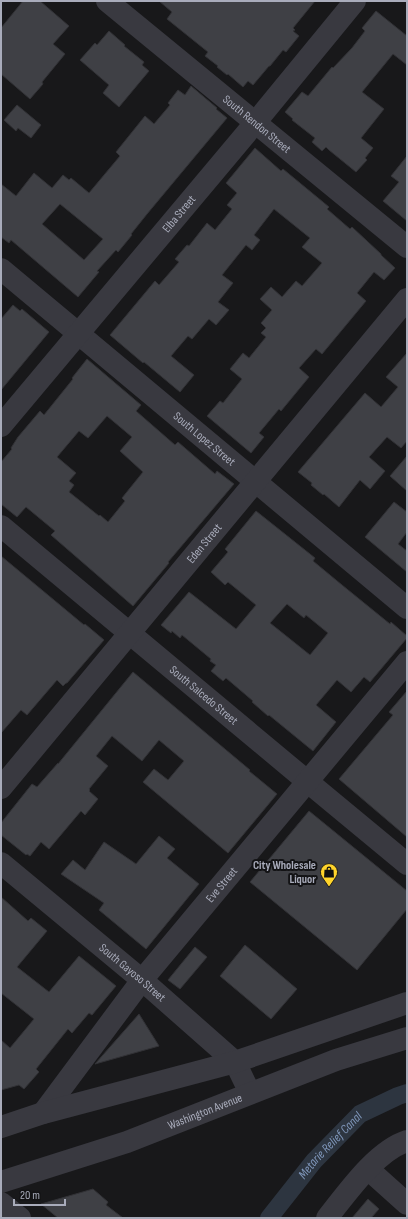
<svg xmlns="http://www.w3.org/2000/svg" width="408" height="1219" font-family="'Sofia Sans Condensed',sans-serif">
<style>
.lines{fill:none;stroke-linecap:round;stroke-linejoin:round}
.canal{stroke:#2d3540;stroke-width:18}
.building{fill:#3f4045;stroke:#323236;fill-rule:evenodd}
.minor{stroke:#393940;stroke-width:22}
.labels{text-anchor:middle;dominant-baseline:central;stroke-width:4;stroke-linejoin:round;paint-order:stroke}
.street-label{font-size:12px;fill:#a9acbb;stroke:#131315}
.poi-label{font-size:12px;font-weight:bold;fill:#a9acbb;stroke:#131315;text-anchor:end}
.water-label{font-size:13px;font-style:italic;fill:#7e95b8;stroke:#131315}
</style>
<rect width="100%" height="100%" fill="#18181a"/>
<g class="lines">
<path class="canal" id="s1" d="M 269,1218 L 314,1161 L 360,1114 L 398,1096 L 407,1093"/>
</g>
<g class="building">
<polygon points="23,1 40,1 69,26 53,44 65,54 42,82 43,84 30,99 1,74 1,28"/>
<polygon points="159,1 315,1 293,28 295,30 293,31 299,36 286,52 283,50 270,66 269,66 253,85 248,81 243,87 228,74 227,75 217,67 218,66 205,56 208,52 167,19 172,12"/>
<polygon points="376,11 407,36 407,65 393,54 362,92 384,109 361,138 373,148 365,158 367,160 356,172 329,150 326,147 322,151 312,142 315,138 292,120 293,119 285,112 302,92 308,96 332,67 333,68 352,48 365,31 362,28"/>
<polygon points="109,31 125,45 124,46 144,62 142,65 149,71 119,107 103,93 109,85 80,60 95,43 97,45"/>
<path d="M 191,86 L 217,108 L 216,109 L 227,118 L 147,214 L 131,234 L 132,235 L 118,252 L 116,250 L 97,271 L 99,272 L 78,297 L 11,240 L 9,243 L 1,237 L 1,184 L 16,196 L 34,173 L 52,188 L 63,175 L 69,180 L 71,178 L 89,193 L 120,156 L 116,152 L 145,116 L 154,124 L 170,105 L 168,103 L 178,90 L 185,95 ZM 60,204 L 103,239 L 84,260 L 42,224 Z"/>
<polygon points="17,105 41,125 31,138 18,128 16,131 4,120"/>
<polygon points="255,148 281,171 283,169 329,207 327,209 350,229 352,227 381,254 381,255 395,268 384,280 374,272 357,293 366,301 322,354 316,349 299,368 309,377 281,411 279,409 259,433 264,437 251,453 207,416 220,401 223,403 242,379 230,369 243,353 249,358 266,337 261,333 266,328 261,323 272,310 260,299 271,287 282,297 296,281 302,286 322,263 302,247 310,238 274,209 254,235 260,240 252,250 246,245 222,275 233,283 218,302 229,310 216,325 209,319 192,339 188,336 171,356 194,375 180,392 144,362 143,363 110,335 155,281 159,285 179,262 175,259 187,245 189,246 207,223 215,230 232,209 227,205 237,193 226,183"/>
<polygon points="407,156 407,221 383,201 399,182 391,176"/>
<polygon points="13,305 20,311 22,309 49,332 1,390 1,319"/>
<polygon points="407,353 407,441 401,448 387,437 369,457 385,471 370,489 360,480 339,507 324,494 323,495 311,485 312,483 298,472 365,393 381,407 398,387 386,377"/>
<path d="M 87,359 L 141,405 L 136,411 L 175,445 L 178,442 L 215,474 L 217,471 L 234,484 L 168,562 L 169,563 L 133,606 L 51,535 L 55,531 L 26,507 L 17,517 L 1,504 L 1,462 L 12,449 L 11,448 L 18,437 L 40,411 L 44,415 L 73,379 L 72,378 ZM 107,416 L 132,437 L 120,451 L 143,472 L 122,498 L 125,501 L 108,522 L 100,515 L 99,516 L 69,492 L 74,485 L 69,481 L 76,473 L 57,457 L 79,431 L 88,438 Z"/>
<polygon points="407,456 407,491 390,476"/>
<polygon points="394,502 407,512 407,532 398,544 407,551 407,572 365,537"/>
<path d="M 256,511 L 315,558 L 313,561 L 342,585 L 390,624 L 391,622 L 407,636 L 407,638 L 370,682 L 364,677 L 351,692 L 337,680 L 316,705 L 336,722 L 313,751 L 269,715 L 268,716 L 252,702 L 253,701 L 226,678 L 223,681 L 211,671 L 216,665 L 210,661 L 211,659 L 182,635 L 180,638 L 172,631 L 171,633 L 161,625 L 189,592 L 236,629 L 256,605 L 228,582 L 225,585 L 211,572 L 228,552 L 225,549 ZM 287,604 L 304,618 L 306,615 L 328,633 L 310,655 L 270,623 Z"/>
<polygon points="1,556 84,625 85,624 104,640 67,683 66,683 63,686 57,680 27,715 21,710 1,733"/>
<polygon points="133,672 250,770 249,771 277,794 228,853 143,782 154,769 168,780 184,761 159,740 142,761 112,736 96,756 108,766 89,789 90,790 89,791 98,799 85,815 81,811 49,849 41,842 30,856 27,854 26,855 1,835 1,823 32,784 37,787 58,763 58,764"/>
<polygon points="407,691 407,837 339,779 393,715 389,712"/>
<polygon points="309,811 407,891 407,909 357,970 250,882"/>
<polygon points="159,836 175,849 167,858 199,884 146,949 99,910 104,903 61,874 73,860 85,870 104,842 136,864"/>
<polygon points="1,897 28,921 31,918 47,931 17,967 49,992 79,956 116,986 92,1015 89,1013 72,1033 68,1029 36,1069 39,1072 24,1089 19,1085 1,1090 1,1040 10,1048 34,1019 1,993"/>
<polygon points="245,945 297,989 271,1019 220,976"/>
<polygon points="195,947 207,957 180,989 168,980"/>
<polygon points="139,1014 159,1046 95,1064"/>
<polygon points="93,1189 108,1202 106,1205 123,1218 58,1218 41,1204"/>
<polygon points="368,1199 379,1209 371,1218 352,1218"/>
</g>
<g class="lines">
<g class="minor">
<path id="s2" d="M 107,1 L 407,247"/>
<path id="s3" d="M 1,269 L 407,608"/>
<path id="s4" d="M 1,426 L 255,123 L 355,1"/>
<path id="s5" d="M 1,526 L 308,782 L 407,864"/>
<path id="s6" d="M 1,788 L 407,299"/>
<path id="s7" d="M 1,863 L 142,980 L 235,1062 L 250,1093"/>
<path id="s8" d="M 43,1113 L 142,980 L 407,662"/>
<polyline points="1,1127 43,1113 235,1062 407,1003"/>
<polyline points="368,1169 407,1204"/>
<path id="s9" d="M 1,1182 L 127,1142 L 336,1060 L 407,1038"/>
<polyline points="1,1203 20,1218"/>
<path d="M 327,1218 C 347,1193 376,1151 407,1141"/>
</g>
</g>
<defs>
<g id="shop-pin" transform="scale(0.9)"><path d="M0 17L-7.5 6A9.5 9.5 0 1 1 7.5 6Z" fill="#ffd42b" stroke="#131315"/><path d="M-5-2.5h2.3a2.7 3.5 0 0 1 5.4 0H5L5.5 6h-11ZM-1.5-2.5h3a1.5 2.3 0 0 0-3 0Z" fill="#111"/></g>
</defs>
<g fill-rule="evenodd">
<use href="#shop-pin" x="329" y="872"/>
</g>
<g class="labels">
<g class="street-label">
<text stroke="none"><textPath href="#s2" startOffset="194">South Rendon Street</textPath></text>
<text stroke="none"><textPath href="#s4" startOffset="277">Elba Street</textPath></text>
<text stroke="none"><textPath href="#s3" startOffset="265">South Lopez Street</textPath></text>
<text stroke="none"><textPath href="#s6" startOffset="318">Eden Street</textPath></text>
<text stroke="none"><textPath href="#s5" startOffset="264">South Salcedo Street</textPath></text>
<text stroke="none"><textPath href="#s8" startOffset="290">Eve Street</textPath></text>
<text stroke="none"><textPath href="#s7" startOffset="171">South Gayoso Street</textPath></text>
<text stroke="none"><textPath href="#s9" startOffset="216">Washington Avenue</textPath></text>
</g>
<g class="poi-label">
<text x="316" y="865">City Wholesale<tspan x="316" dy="14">Liquor</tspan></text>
</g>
<g class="water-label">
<text stroke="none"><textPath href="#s1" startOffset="95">Metarie Relief Canal</textPath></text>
</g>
</g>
<rect width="408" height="1219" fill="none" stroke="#a9acbb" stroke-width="4"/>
<path d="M14 1199v6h51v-6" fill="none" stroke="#a9acbb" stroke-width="2"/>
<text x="20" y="1199" font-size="12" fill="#a9acbb" stroke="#131315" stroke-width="3" paint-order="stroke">20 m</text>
</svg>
